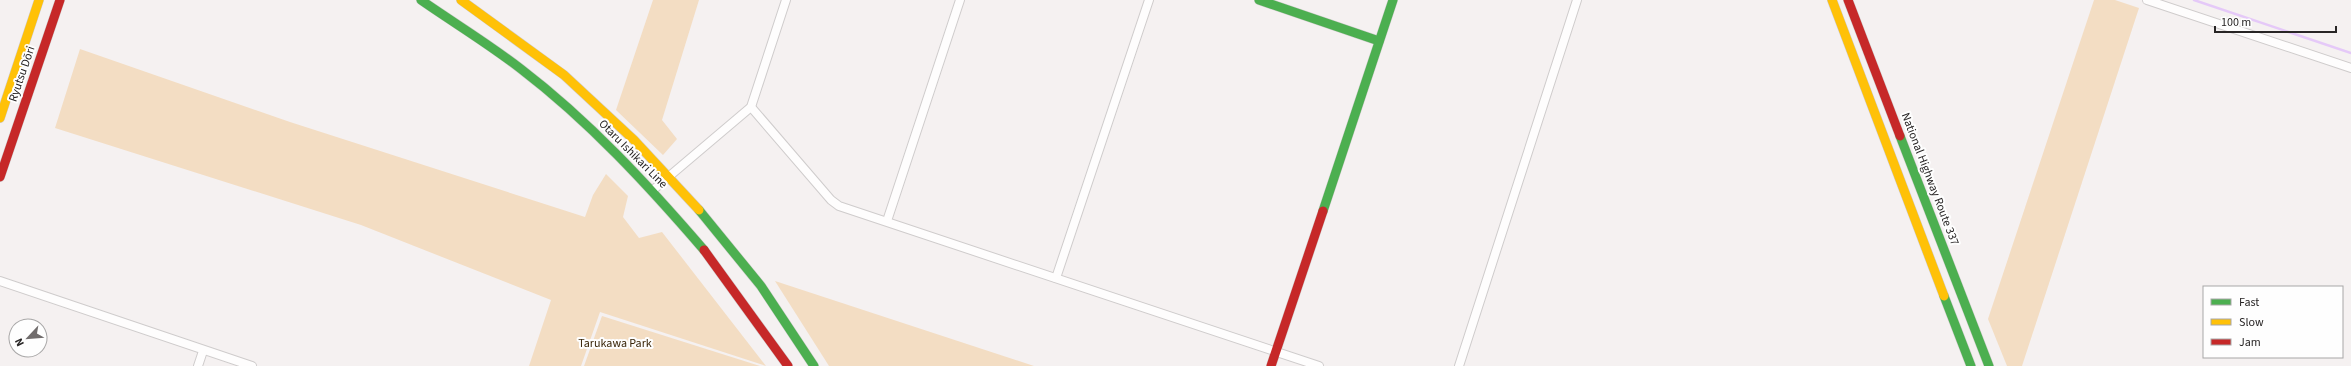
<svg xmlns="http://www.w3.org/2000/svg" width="2351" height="366" font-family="'Source Sans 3',sans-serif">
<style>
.green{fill:#f3ddc3}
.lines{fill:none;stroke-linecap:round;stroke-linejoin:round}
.stream{stroke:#e5c9f8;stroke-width:2.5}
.street-casing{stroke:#cfcccc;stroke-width:10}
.fast-casing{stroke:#cfcccc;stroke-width:10}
.slow-casing{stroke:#cfcccc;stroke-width:10}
.jam-casing{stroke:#cfcccc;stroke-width:10}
.street{stroke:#fefdfd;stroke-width:8}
.fast{stroke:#4caf50;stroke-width:9}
.slow{stroke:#ffc107;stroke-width:9}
.jam{stroke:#c62828;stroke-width:9}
.labels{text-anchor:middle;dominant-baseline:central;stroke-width:4;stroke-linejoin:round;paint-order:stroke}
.street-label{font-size:12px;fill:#282525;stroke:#fefefe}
.park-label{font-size:12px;fill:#3a2609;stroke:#fefefe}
</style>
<rect width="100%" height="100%" fill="#f5f1f1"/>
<g class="green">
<polygon points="653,0 699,0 662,120 677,139 663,155 616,110"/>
<polygon points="2094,0 2115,0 2139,8 2022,366 2007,366 1988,319"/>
<polygon points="80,49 290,122 585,217 593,195 606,174 628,196 623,217 639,238 662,232 766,366 600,312 581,366 529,366 551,300 361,225 55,128"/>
<polygon points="775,281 1034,366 829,366"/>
<polygon points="602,316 760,366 584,366"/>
</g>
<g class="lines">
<polyline class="stream" points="2194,0 2351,53"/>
<g class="street-casing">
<g id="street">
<polyline points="2147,0 2351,68"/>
<polyline points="751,107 831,200 839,206 1319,366"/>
<polyline points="653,190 751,107 786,0"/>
<polyline points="887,221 960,0"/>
<polyline points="1056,278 1149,0"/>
<polyline points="0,281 252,366"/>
<polyline points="198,366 203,351"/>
<polyline points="1459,366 1577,0"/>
</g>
</g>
<g class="fast-casing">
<g id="fast">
<path d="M 421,0 C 454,23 489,44 521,69 C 589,121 648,185 704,250"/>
<polyline points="1259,0 1379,41"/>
<polyline points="1900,136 1989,366"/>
<polyline points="699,210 761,286 814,366"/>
<polyline points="1323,211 1393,0"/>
<polyline points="1944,296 1971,366"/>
</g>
</g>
<g class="slow-casing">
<g id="slow">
<polyline points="461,0 564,75 634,140 699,210"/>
<polyline points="1832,0 1944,296"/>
<polyline points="0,118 39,0"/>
</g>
</g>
<g class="jam-casing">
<g id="jam">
<polyline points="1848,0 1900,136"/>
<polyline points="0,177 60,0"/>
<polyline points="704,250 788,366"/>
<polyline points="1271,366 1323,211"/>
</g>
</g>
<use href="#street" class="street"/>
<use href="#fast" class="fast"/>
<use href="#slow" class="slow"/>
<use href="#jam" class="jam"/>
</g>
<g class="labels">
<g class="street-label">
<text transform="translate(22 74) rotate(-71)">Ryutsu Dōri</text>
<text transform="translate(633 154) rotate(45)">Otaru Ishikari Line</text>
<text transform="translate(1930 179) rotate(69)">National Highway Route 337</text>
</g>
<g class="park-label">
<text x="615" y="343">Tarukawa Park</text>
</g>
</g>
<rect x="2203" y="286" width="140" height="72" fill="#fefefe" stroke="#a8a7a7"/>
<rect x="2211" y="299" width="20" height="6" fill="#4caf50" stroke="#a8a7a7"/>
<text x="2239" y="306" font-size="12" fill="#282525">Fast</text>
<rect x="2211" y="319" width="20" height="6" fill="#ffc107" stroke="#a8a7a7"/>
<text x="2239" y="326" font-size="12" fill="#282525">Slow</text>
<rect x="2211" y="339" width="20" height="6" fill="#c62828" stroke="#a8a7a7"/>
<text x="2239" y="346" font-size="12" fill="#282525">Jam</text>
<g transform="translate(28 338) rotate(244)"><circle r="19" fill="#fefefe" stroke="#a8a7a7"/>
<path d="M0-3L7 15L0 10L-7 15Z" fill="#706c6c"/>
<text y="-6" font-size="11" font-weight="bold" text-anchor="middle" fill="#282525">N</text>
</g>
<path d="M2215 26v6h121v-6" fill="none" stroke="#282525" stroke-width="2"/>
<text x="2221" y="26" font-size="12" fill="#282525" stroke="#fefefe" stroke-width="3" paint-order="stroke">100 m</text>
</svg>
